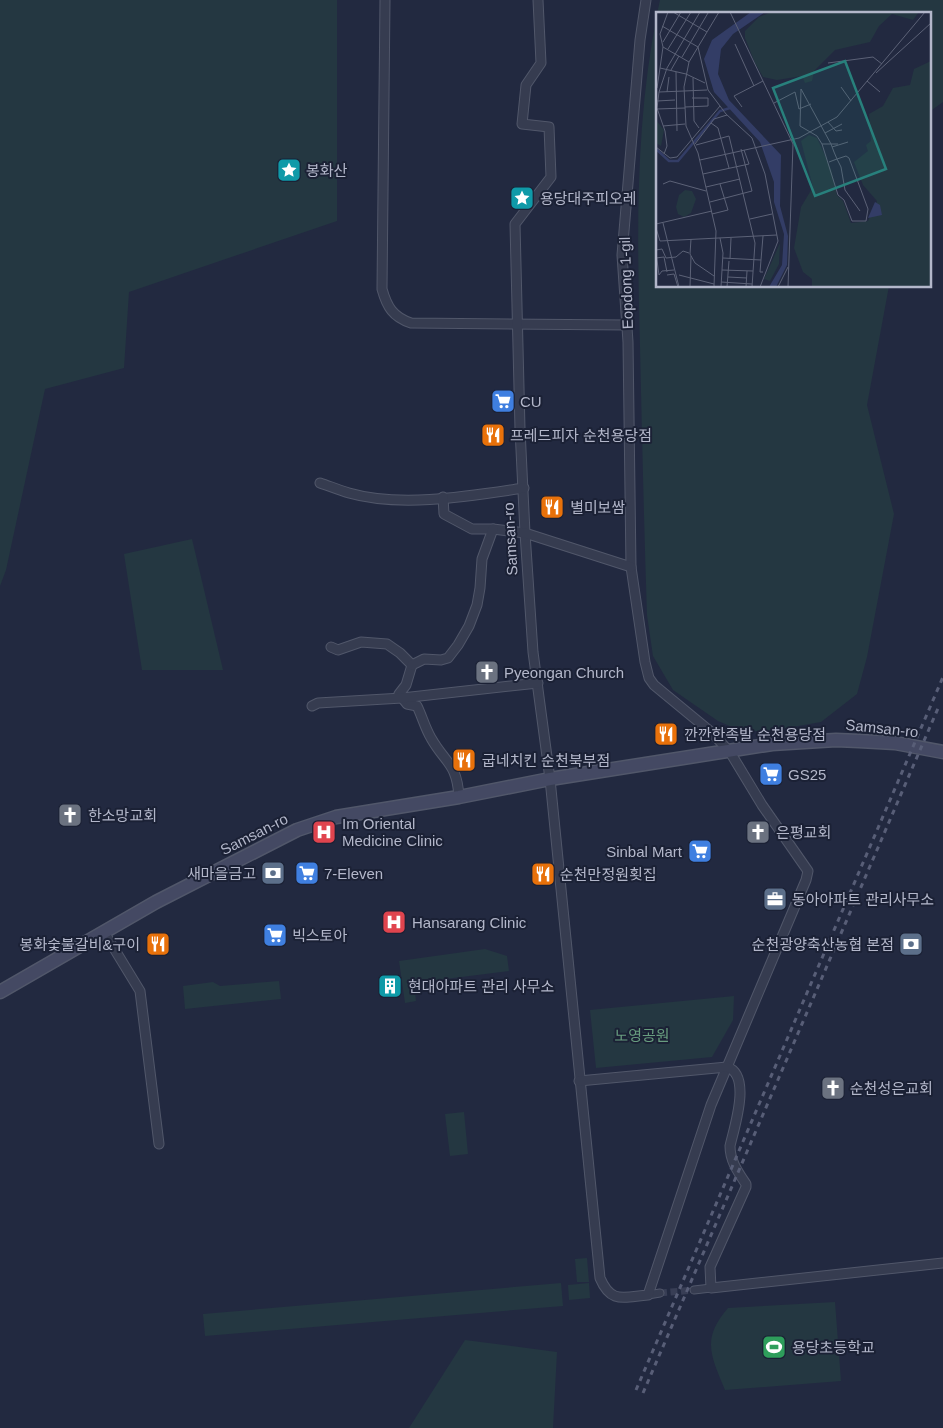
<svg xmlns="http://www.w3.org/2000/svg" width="943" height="1428" font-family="Helvetica,'Noto Sans KR',sans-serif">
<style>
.green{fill:#243741}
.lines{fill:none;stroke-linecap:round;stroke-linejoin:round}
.pedestrian-tunnel{stroke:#383e55;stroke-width:7;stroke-dasharray:7 3.5;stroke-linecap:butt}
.pedestrian-casing{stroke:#51576a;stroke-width:9}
.minor-casing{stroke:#51576a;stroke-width:11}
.secondary-casing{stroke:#51576a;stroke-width:15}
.pedestrian{stroke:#363c50;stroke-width:7}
.minor{stroke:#363c50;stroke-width:9}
.secondary{stroke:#444963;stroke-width:12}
.rail{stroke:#585e77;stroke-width:3;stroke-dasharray:5 5;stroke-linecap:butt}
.labels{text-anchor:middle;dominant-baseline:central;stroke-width:4;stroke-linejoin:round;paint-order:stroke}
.poi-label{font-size:15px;fill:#b3b7ca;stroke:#1b2135;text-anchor:start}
.street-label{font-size:15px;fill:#b3b7ca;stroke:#1b2135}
.park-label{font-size:15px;fill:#689d7f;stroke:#1b2135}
.inset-river{fill:none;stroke:#333d66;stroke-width:2.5}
.inset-road{fill:none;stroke:#5c6277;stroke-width:1}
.view{fill:#28807c;fill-opacity:0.15;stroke:#28807c;stroke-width:2.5}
.inset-edge{fill:none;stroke:#b3b7ca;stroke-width:2.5}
</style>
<rect width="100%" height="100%" fill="#222940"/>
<g class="green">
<polygon points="0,0 337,0 337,221 129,292 124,368 45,389 6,570 0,586"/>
<polygon points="660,0 943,0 943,102 929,112 929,14 657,14"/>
<path d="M 657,15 L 657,286 L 889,286 L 867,405 L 894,514 L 867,657 L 857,694 L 821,722 L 764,732 L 737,729 L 718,721 L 673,690 L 653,656 L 647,615 C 644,526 642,436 640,347 C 637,236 635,124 657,15 Z"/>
<polygon points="192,539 223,670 142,670 124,554"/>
<polygon points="485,949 507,956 509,971 414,983 416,1001 405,1003 399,961"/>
<polygon points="279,981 281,999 185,1009 183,986 213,982 220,986"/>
<polygon points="734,996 733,1020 712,1057 596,1068 590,1010"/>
<polygon points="464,1112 468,1154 450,1156 445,1114"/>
<polygon points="587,1258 589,1282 577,1282 575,1259"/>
<polygon points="561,1283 563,1306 205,1336 203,1314"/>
<polygon points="589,1283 590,1298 569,1300 568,1285"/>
<path d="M 835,1302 L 841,1381 L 725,1390 C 711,1356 701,1339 728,1308 Z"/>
<polygon points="465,1340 557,1352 553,1428 409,1428"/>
</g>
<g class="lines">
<polyline class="pedestrian-tunnel" points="660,1293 694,1290"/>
<g class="pedestrian-casing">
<g id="pedestrian">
<polyline points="694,1290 711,1288"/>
<polyline points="648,1295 660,1293"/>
</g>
</g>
<g class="minor-casing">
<g id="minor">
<path d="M 385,0 L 382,289 C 387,307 393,317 411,323 L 627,325"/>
<path d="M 538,0 L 541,63 L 526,85 L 522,124 L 549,127 L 551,177 L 515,224 L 520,429 L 525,533 L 533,652 L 550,779 L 600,1278 C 611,1304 623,1297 648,1295 L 711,1105 L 806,880 L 808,871 L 762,805 L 730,752 L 711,732 L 654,685 L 649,678 L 645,662 L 631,567 L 628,342 L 622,255 L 640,40 L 646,0"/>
<path d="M 320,483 C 329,486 339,490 349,493 C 401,508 470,496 524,488"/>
<polyline points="443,497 444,514 472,529 493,529 525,533 631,567"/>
<path d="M 331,647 L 338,650 L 361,642 L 387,644 L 400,653 L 412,665 L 406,685 L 399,694 L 407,704 L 417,706 C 422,716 425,728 431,738 C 445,763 457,763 459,797"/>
<polyline points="412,665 424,659 441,660 448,658 458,645 469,626 477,605 480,588 482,559 493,529"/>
<polyline points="312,706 318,703 402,698 538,683"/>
<polyline points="104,932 140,991 159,1144"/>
<path d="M 579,1081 L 727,1067 C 752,1075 734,1128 730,1146 C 730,1161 738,1172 746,1184 L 746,1187 L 710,1267 L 711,1288 L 943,1263"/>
</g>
</g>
<g class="secondary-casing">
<polyline id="secondary" points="0,992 156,902 297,830 336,817 459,797 550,779 772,744 836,740 859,741 895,743 943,752"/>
</g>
<use href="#pedestrian" class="pedestrian"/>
<use href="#minor" class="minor"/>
<use href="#secondary" class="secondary"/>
<g class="rail">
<polyline points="636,1390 943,677"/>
<polyline points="643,1393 939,706"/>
</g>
</g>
<defs>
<g id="sight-square" transform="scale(1.25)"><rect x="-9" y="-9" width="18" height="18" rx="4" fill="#0f9aa8" stroke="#1b2135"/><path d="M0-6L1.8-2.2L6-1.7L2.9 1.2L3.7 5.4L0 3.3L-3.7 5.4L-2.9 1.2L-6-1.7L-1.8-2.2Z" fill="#fff"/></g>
<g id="supermarket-square" transform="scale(1.25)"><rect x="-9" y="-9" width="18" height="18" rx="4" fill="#3f7fe0" stroke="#1b2135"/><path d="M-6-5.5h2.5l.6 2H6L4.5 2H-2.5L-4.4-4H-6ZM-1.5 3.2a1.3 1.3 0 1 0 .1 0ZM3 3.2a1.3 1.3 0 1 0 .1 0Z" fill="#fff"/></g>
<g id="restaurant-square" transform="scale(1.25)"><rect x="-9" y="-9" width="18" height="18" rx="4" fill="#e8710a" stroke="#1b2135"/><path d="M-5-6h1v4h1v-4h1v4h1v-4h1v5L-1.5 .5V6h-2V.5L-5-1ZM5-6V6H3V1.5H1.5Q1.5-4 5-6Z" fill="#fff"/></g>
<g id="church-square" transform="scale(1.25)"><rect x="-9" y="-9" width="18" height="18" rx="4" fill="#6b7280" stroke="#1b2135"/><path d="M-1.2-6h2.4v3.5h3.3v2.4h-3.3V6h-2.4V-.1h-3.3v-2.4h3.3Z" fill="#fff"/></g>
<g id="hospital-square" transform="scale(1.25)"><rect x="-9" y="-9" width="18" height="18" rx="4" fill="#e0444e" stroke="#1b2135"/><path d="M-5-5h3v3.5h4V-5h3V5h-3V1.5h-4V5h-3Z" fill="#fff"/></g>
<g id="bank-square" transform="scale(1.25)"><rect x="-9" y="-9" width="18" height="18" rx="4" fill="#5c6f8a" stroke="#1b2135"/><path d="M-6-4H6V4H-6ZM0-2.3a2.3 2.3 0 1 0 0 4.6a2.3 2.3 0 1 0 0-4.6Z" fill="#fff"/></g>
<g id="office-square" transform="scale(1.25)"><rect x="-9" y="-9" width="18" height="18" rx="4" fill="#5c6f8a" stroke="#1b2135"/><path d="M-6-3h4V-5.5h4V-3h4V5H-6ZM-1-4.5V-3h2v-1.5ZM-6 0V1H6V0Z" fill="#fff"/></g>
<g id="building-square" transform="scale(1.25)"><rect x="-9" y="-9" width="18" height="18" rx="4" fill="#0f9aa8" stroke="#1b2135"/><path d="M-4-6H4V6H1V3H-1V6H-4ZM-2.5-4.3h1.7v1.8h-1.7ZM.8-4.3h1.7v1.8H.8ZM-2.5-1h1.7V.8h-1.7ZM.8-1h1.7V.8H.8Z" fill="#fff"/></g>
<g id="stadium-square" transform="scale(1.25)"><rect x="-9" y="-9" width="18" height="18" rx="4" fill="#2e9e5b" stroke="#1b2135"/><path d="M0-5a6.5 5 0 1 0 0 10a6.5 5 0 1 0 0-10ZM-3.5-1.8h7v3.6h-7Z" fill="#fff"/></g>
</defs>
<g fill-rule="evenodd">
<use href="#sight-square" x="289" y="170"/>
<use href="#sight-square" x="522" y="198"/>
<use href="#supermarket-square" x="503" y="401"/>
<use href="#restaurant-square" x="493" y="435"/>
<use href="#restaurant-square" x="552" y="507"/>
<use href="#church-square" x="487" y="672"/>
<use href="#restaurant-square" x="666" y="734"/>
<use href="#restaurant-square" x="464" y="760"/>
<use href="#supermarket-square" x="771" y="774"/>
<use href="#church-square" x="70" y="815"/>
<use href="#hospital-square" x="324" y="832"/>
<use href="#church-square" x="758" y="832"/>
<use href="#supermarket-square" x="700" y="851"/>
<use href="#bank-square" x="273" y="873"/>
<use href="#supermarket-square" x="307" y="873"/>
<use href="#restaurant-square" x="543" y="874"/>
<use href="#office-square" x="775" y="899"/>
<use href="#hospital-square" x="394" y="922"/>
<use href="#supermarket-square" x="275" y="935"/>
<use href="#restaurant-square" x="158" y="944"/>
<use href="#bank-square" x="911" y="944"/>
<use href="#building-square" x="390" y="986"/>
<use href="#church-square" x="833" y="1088"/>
<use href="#stadium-square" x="774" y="1347"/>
</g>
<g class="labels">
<g class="poi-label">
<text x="306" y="170">봉화산</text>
<text x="540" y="198">용당대주피오레</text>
<text x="520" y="401">CU</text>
<text x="510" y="435">프레드피자 순천용당점</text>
<text x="570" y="507">별미보쌈</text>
<text x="504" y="672">Pyeongan Church</text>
<text x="684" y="734">깐깐한족발 순천용당점</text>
<text x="482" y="760">굽네치킨 순천북부점</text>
<text x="788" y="774">GS25</text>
<text x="88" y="815">한소망교회</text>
<text x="342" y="823">Im Oriental<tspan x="342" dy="17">Medicine Clinic</tspan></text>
<text x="776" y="832">은평교회</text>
<text x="682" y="851" text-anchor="end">Sinbal Mart</text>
<text x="256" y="873" text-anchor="end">새마을금고</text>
<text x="324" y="873">7-Eleven</text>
<text x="560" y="874">순천만정원횟집</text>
<text x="792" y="899">동아아파트 관리사무소</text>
<text x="412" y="922">Hansarang Clinic</text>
<text x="292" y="935">빅스토아</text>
<text x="140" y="944" text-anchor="end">봉화숯불갈비&amp;구이</text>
<text x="894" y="944" text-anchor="end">순천광양축산농협 본점</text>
<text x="408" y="986">현대아파트 관리 사무소</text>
<text x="850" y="1088">순천성은교회</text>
<text x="792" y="1347">용당초등학교</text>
</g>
<g class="street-label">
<text transform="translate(626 283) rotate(-92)">Eopdong 1-gil</text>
<text transform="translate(510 539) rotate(-93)">Samsan-ro</text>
<text transform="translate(882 728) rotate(6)">Samsan-ro</text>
<text transform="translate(254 834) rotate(-27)">Samsan-ro</text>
</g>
<g class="park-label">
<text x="642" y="1035">노영공원</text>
</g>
</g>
<g transform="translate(656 12)">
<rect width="275" height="275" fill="#222940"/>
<path d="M 116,0 L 263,0 L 257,8 L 236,2 L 223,14 L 214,30 L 179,38 L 158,59 L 156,69 L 149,71 L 146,64 L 121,68 L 107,65 L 99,51 L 89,26 L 89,19 L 103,5 ZM 275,49 L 275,275 L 156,275 L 156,267 L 147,260 L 138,236 L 145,195 L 157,175 L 145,129 L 153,123 L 161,126 L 175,157 L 181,183 L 187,189 L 195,211 L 212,209 L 221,189 L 207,173 L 198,150 L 212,139 L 210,133 L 215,129 L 213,102 L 227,94 L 237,76 L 254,73 L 258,57 ZM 0,108 L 8,118 L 5,134 L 0,131 ZM 29,178 L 36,179 L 40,187 L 35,201 L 28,205 L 22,202 L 20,195 L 23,183 ZM 124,231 L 123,252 L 114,269 L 108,267 Z" fill="#243741"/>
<path d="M 95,0 L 109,0 L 77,22 L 65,37 L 62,62 L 73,88 L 125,143 L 124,194 L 132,224 L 131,253 L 120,275 L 113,275 L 126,253 L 128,222 L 118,190 L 118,170 L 104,130 L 58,80 L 48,47 L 56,28 ZM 219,190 L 224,193 L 226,203 L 212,206 Z" fill="#333d66"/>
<path class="inset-river" d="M 0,137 L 13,149 L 22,149 L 64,99 L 74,96"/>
<path class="inset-road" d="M 12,0 L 4,22 L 7,35 L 4,56 L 30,62M 17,0 L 51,20M 74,0 L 137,132 L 132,275M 6,14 L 42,35M 7,30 L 25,0M 79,32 L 98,74M 7,35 L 33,50M 42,35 L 52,78 L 70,102 L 96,126 L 109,162 L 122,229 L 104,275M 12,37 L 35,0M 26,45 L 52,1M 172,51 L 217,45 L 226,52M 15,58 L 23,44M 20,60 L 21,119M 220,61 L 275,11M 30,62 L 49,71M 37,66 L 38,109 L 43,116M 211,69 L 224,80M 185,75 L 195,89M 1,76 L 4,56M 28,79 L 51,78M 3,80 L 28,79M 11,80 L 13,65M 1,89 L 19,88M 118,91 L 139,80 L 143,97 L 155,92M 29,95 L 52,94 L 52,86 L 36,86M 86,95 L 78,84 L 107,69M 1,97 L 29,96M 172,110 L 180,119 L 186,118M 55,111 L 62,116 L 73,156M 7,114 L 29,112M 169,121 L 186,112M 39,132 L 58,107 L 71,103M 166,132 L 182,132M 40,133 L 73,124 L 99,231 L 96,275M 0,135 L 14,146 L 21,145 L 64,94M 176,135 L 192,130M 8,142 L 11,134 L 9,119 L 1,96 L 3,80 L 11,56 L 44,0M 44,148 L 143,126 L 181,105 L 269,0M 173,150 L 181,147 L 190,144 L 193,146 L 212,197 L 210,209 L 196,209 L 188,188 L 182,183 L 166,132 L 161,124 L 144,114 L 145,77 L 175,132 L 178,140 L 181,147 L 185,155 L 189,178 L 204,199M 47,162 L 93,152 L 88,138M 7,172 L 14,169 L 50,179M 50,175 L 84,167M 54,190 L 96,179 L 85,137M 56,202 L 72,198 L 64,172M 94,207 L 116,202M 7,211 L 23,275M 0,212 L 56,199M 0,216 L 4,229 L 121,223M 107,224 L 104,260 L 107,260M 64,226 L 67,241 L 65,275M 35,227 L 34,242 L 39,251 L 58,264M 0,238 L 6,237 L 10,246 L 20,245 L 27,239 L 33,241M 0,241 L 3,263M 0,246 L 8,245 L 11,260M 67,246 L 105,248M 74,247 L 75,226M 66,258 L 97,259M 3,263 L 6,259 L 18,258M 11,263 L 18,262 L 22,275M 23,263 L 58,272M 72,265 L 91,266M 65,270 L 96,272M 34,275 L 35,244M 58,275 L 60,219 L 42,141 L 30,114 L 28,75 L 33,50 L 63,0M 71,275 L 73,249M 90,275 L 91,259M 122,275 L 132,255"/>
<path class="view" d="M 189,49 L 230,157 L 159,184 L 117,76 Z"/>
<rect width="275" height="275" class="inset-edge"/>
</g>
</svg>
